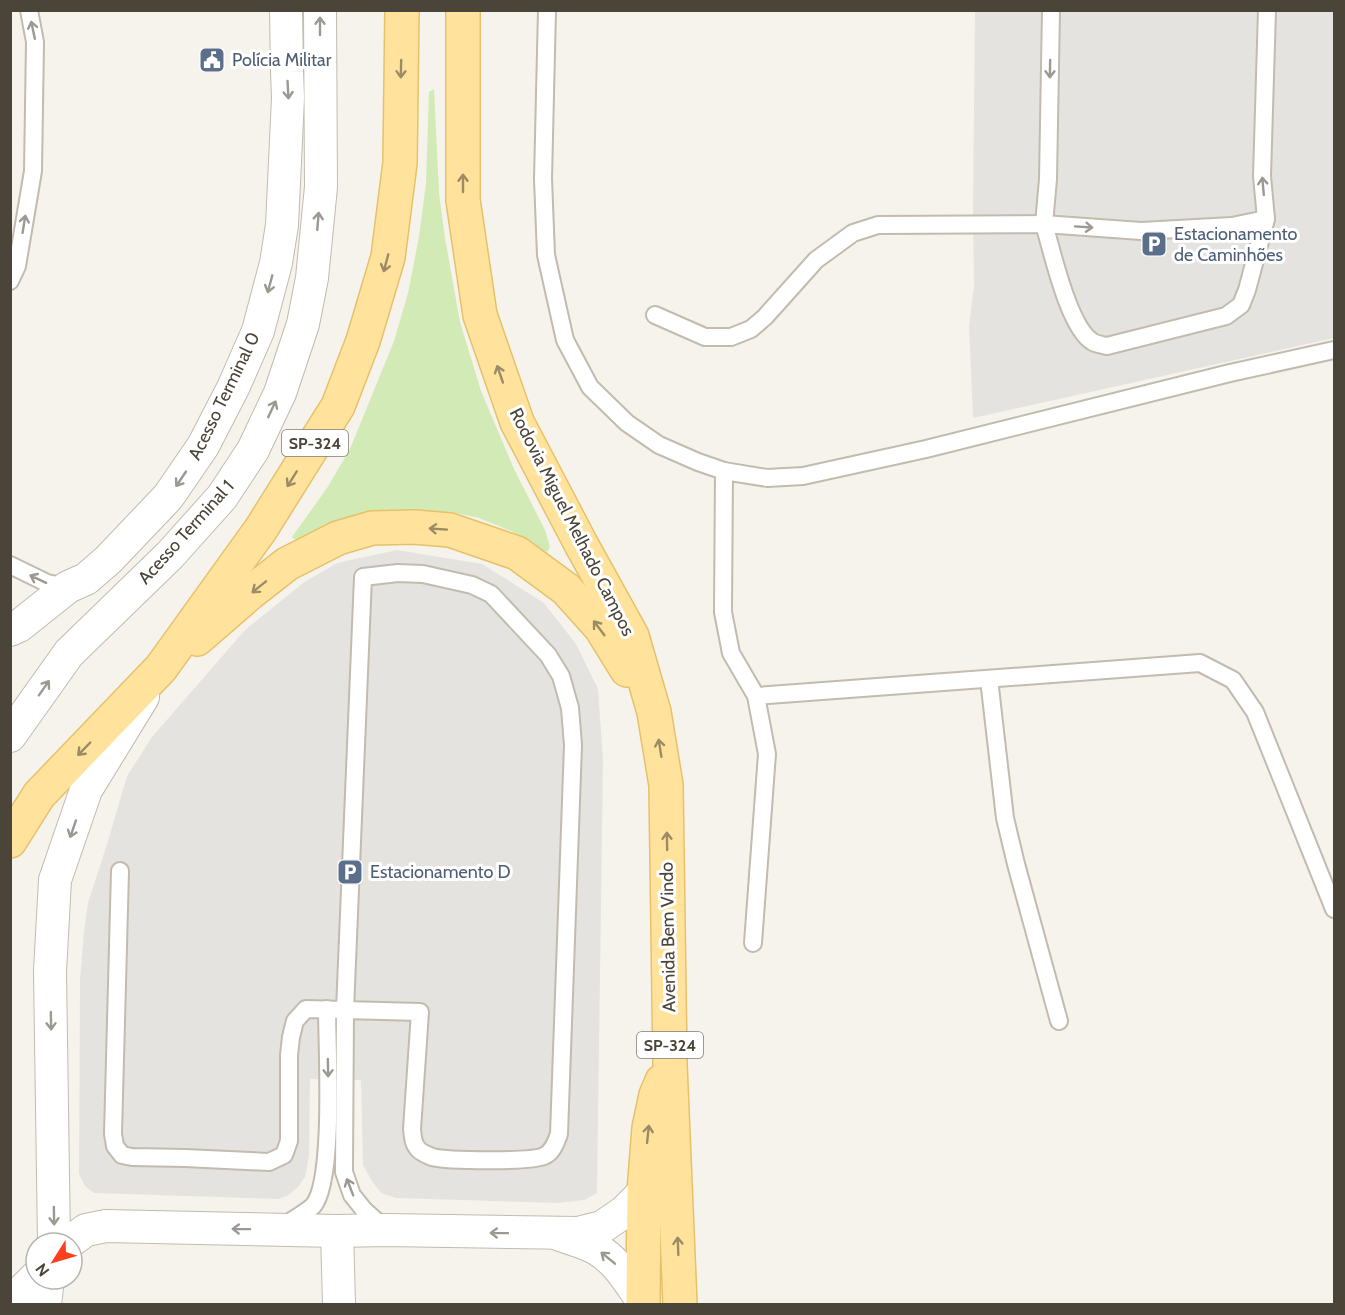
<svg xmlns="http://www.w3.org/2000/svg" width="1345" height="1315" font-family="Cabin,sans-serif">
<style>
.green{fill:#d2eab5}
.parking{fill:#e5e3e0}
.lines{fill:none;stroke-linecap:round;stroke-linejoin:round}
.service-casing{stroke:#c2bbae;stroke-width:20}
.minor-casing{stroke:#c2bbae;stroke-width:34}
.primary-casing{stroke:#e6c16a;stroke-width:36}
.service{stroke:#fff;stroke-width:16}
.minor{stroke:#fff;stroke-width:32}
.primary{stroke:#ffe39c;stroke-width:33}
.oneway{stroke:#9c9892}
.oneway2{stroke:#9c8c66}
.labels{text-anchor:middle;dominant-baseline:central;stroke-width:6;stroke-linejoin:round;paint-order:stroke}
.shield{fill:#fff;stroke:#817c74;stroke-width:1.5}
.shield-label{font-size:16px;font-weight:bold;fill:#4b4439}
.service-label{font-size:18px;fill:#4e5e75;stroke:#fff;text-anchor:start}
.street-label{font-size:18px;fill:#4b4439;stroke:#fff}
</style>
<rect width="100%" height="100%" fill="#f6f3ec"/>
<polygon class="green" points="434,89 439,193 445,238 460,322 481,391 514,469 545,530 550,547 548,551 543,552 511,531 479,518 451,512 421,511 394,512 297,541 292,537 327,488 350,449 394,341 408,293 419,237 426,183 429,92"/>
<g class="parking">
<polygon points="975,11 1334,11 1334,338 973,418 969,326 974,285 973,204"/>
<polygon points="397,550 482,564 544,603 576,644 598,689 603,759 597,1193 584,1200 556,1203 396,1198 381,1193 372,1181 363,1165 361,1080 310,1079 309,1156 305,1177 298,1187 287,1196 278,1199 94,1193 85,1186 79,1174 80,980 84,931 88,903 108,841 127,776 152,737 245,630 303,583 337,563"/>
</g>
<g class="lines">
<g class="service-casing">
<g id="service">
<polyline points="547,10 543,179 546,255 565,340 590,387 627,423 659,445 698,462 724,471 767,478 803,476 926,449 1230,373 1334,350"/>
<polyline points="1051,10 1048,179 1044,224 1141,231 1232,226 1266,219 1262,176 1267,10"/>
<polyline points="10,281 17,266 33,171 35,42 29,10"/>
<path d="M 655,315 L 705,337 L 731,337 L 751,329 L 765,317 L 816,260 L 853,233 L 878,225 L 1044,224 C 1052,251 1069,329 1093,342 C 1096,344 1103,345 1107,346 L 1226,316 L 1241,305 L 1247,290 L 1266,219"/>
<polyline points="724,471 723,612 731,653 756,696 767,754 753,943"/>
<polyline points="10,565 47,583 67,587"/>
<polyline points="989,679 1005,818 1016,864 1059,1021"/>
<polyline points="756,696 1200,663 1233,680 1255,712 1334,909"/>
<path d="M 120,871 L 113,1134 L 115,1146 L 122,1155 L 132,1157 L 185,1158 L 269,1162 L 284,1155 L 289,1141 L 289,1055 L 291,1037 L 295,1021 L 306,1009 L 420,1012 L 412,1129 C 413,1138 413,1144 419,1150 C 422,1153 428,1155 432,1157 C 447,1161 531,1162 544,1156 C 553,1152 556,1142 559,1134 L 573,745 L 570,708 L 561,676 L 548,655 L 491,594 L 472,585 L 423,574 L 398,573 L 363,577 L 345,1010 L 344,1172 L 352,1195 L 364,1210 L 384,1228"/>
<path d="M 282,1227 C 291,1221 305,1213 313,1206 C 335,1181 327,1046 327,1009"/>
</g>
</g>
<g class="minor-casing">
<g id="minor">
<polyline points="10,630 19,626 68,587 86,579 108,560 168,497 203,446 233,388 258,331 276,263 282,225 288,98 287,72 286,10"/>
<polyline points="10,736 69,653 170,555 222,497 253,450 280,393 303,324 312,278 321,187 320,10"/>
<polyline points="337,1231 339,1304"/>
<path d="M 558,1234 C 570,1239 584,1242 595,1248 C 617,1260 629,1282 643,1302"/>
<polyline points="54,1243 50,971 55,880 86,790 143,697"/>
<polyline points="68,1243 86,1230 106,1226 337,1231 387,1230 578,1233 602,1227 624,1212 644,1192"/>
<polyline points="10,1299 18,1295 36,1277"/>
<polyline points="45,1304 48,1279"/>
</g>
</g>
<g class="primary-casing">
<g id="primary">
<polyline points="463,10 463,200 480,315 517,422 581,544 632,636 654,712 666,785 670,1064 680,1304"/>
<polyline points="197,639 250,593 287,564 338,538 372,528 414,527 450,530 517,553 566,589 601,628 627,670"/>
<polyline points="10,841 39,795 161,668 261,529 338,406 363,341 388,257 400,163 402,10"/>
<polyline points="643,1304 644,1192 649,1128 656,1095 662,1081"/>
</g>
</g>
<use href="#service" class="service"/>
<use href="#minor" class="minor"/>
<use href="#primary" class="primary"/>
</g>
<defs><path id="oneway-shaft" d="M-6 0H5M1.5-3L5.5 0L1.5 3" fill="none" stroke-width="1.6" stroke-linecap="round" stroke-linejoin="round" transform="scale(1.5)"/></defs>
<g class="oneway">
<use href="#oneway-shaft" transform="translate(320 26) rotate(-90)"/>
<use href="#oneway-shaft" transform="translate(33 30) rotate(-102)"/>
<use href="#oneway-shaft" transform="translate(1050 69) rotate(91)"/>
<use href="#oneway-shaft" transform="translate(288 90) rotate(87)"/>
<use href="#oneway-shaft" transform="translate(1263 186) rotate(-95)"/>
<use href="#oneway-shaft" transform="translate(318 221) rotate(-85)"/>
<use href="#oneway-shaft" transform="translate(24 224) rotate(-81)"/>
<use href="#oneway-shaft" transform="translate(1084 227) rotate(4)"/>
<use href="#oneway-shaft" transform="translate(270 284) rotate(105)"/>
<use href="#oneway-shaft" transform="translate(272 409) rotate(-65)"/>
<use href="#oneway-shaft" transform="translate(181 479) rotate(124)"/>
<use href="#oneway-shaft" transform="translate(38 579) rotate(-155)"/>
<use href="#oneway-shaft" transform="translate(44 688) rotate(-55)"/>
<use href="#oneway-shaft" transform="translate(73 829) rotate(109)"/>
<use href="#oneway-shaft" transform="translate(51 1021) rotate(89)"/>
<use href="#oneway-shaft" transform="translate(328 1068) rotate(89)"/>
<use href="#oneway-shaft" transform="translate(350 1187) rotate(-111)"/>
<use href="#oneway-shaft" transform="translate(54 1216) rotate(89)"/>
<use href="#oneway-shaft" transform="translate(241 1229) rotate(-179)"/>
<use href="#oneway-shaft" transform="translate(499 1233) rotate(-179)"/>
<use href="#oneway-shaft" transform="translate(608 1258) rotate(-141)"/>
</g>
<g class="oneway2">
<use href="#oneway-shaft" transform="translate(401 69) rotate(91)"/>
<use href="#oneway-shaft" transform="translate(463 183) rotate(-90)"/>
<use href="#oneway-shaft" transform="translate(386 263) rotate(105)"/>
<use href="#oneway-shaft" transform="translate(500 374) rotate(-109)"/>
<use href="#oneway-shaft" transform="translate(292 479) rotate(122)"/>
<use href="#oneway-shaft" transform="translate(438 529) rotate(-176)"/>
<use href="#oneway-shaft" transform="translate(259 587) rotate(141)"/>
<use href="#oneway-shaft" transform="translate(599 628) rotate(-127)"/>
<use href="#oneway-shaft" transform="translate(660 748) rotate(-99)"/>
<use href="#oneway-shaft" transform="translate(84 749) rotate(134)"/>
<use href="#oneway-shaft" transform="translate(667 841) rotate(-91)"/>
<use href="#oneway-shaft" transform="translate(648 1134) rotate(-84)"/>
<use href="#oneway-shaft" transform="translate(678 1246) rotate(-92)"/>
</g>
<defs>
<g id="civic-square" transform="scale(1.35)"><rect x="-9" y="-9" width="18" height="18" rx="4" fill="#5c6f8a" stroke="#fff"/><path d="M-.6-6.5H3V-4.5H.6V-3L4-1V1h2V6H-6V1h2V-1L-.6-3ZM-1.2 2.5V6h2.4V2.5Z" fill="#fff"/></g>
<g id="parking-square" transform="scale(1.35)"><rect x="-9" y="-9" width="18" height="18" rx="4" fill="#5c6f8a" stroke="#fff"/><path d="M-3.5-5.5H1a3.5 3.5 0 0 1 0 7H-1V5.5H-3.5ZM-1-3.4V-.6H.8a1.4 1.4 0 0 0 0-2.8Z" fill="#fff"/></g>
</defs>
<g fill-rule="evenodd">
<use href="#civic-square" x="212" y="60"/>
<use href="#parking-square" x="1154" y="244"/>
<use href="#parking-square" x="350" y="872"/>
</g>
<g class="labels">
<g class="shield">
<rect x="282" y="430" width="66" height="26" rx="4.5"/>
<rect x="637" y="1032" width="66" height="26" rx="4.5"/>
</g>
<g class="shield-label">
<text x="315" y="443">SP-324</text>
<text x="670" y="1045">SP-324</text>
</g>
<g class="service-label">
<text x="232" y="60">Polícia Militar</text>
<text x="1174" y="234">Estacionamento<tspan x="1174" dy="21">de Caminhões</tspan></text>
<text x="370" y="872">Estacionamento D</text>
</g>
<g class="street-label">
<text transform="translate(224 396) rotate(-64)">Acesso Terminal 0</text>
<text transform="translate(572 522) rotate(63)">Rodovia Miguel Melhado Campos</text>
<text transform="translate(186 532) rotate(-48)">Acesso Terminal 1</text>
<text transform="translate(668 937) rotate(-91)">Avenida Bem Vindo</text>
</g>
</g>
<rect width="1345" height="1315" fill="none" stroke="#4b4439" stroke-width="24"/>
<g transform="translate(54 1261) rotate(233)"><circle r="28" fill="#ffffff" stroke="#b7b4b0" stroke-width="1.5"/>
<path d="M0-4.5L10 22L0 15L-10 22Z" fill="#fc3f1d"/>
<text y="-9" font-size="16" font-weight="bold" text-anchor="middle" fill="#4b4439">N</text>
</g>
</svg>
